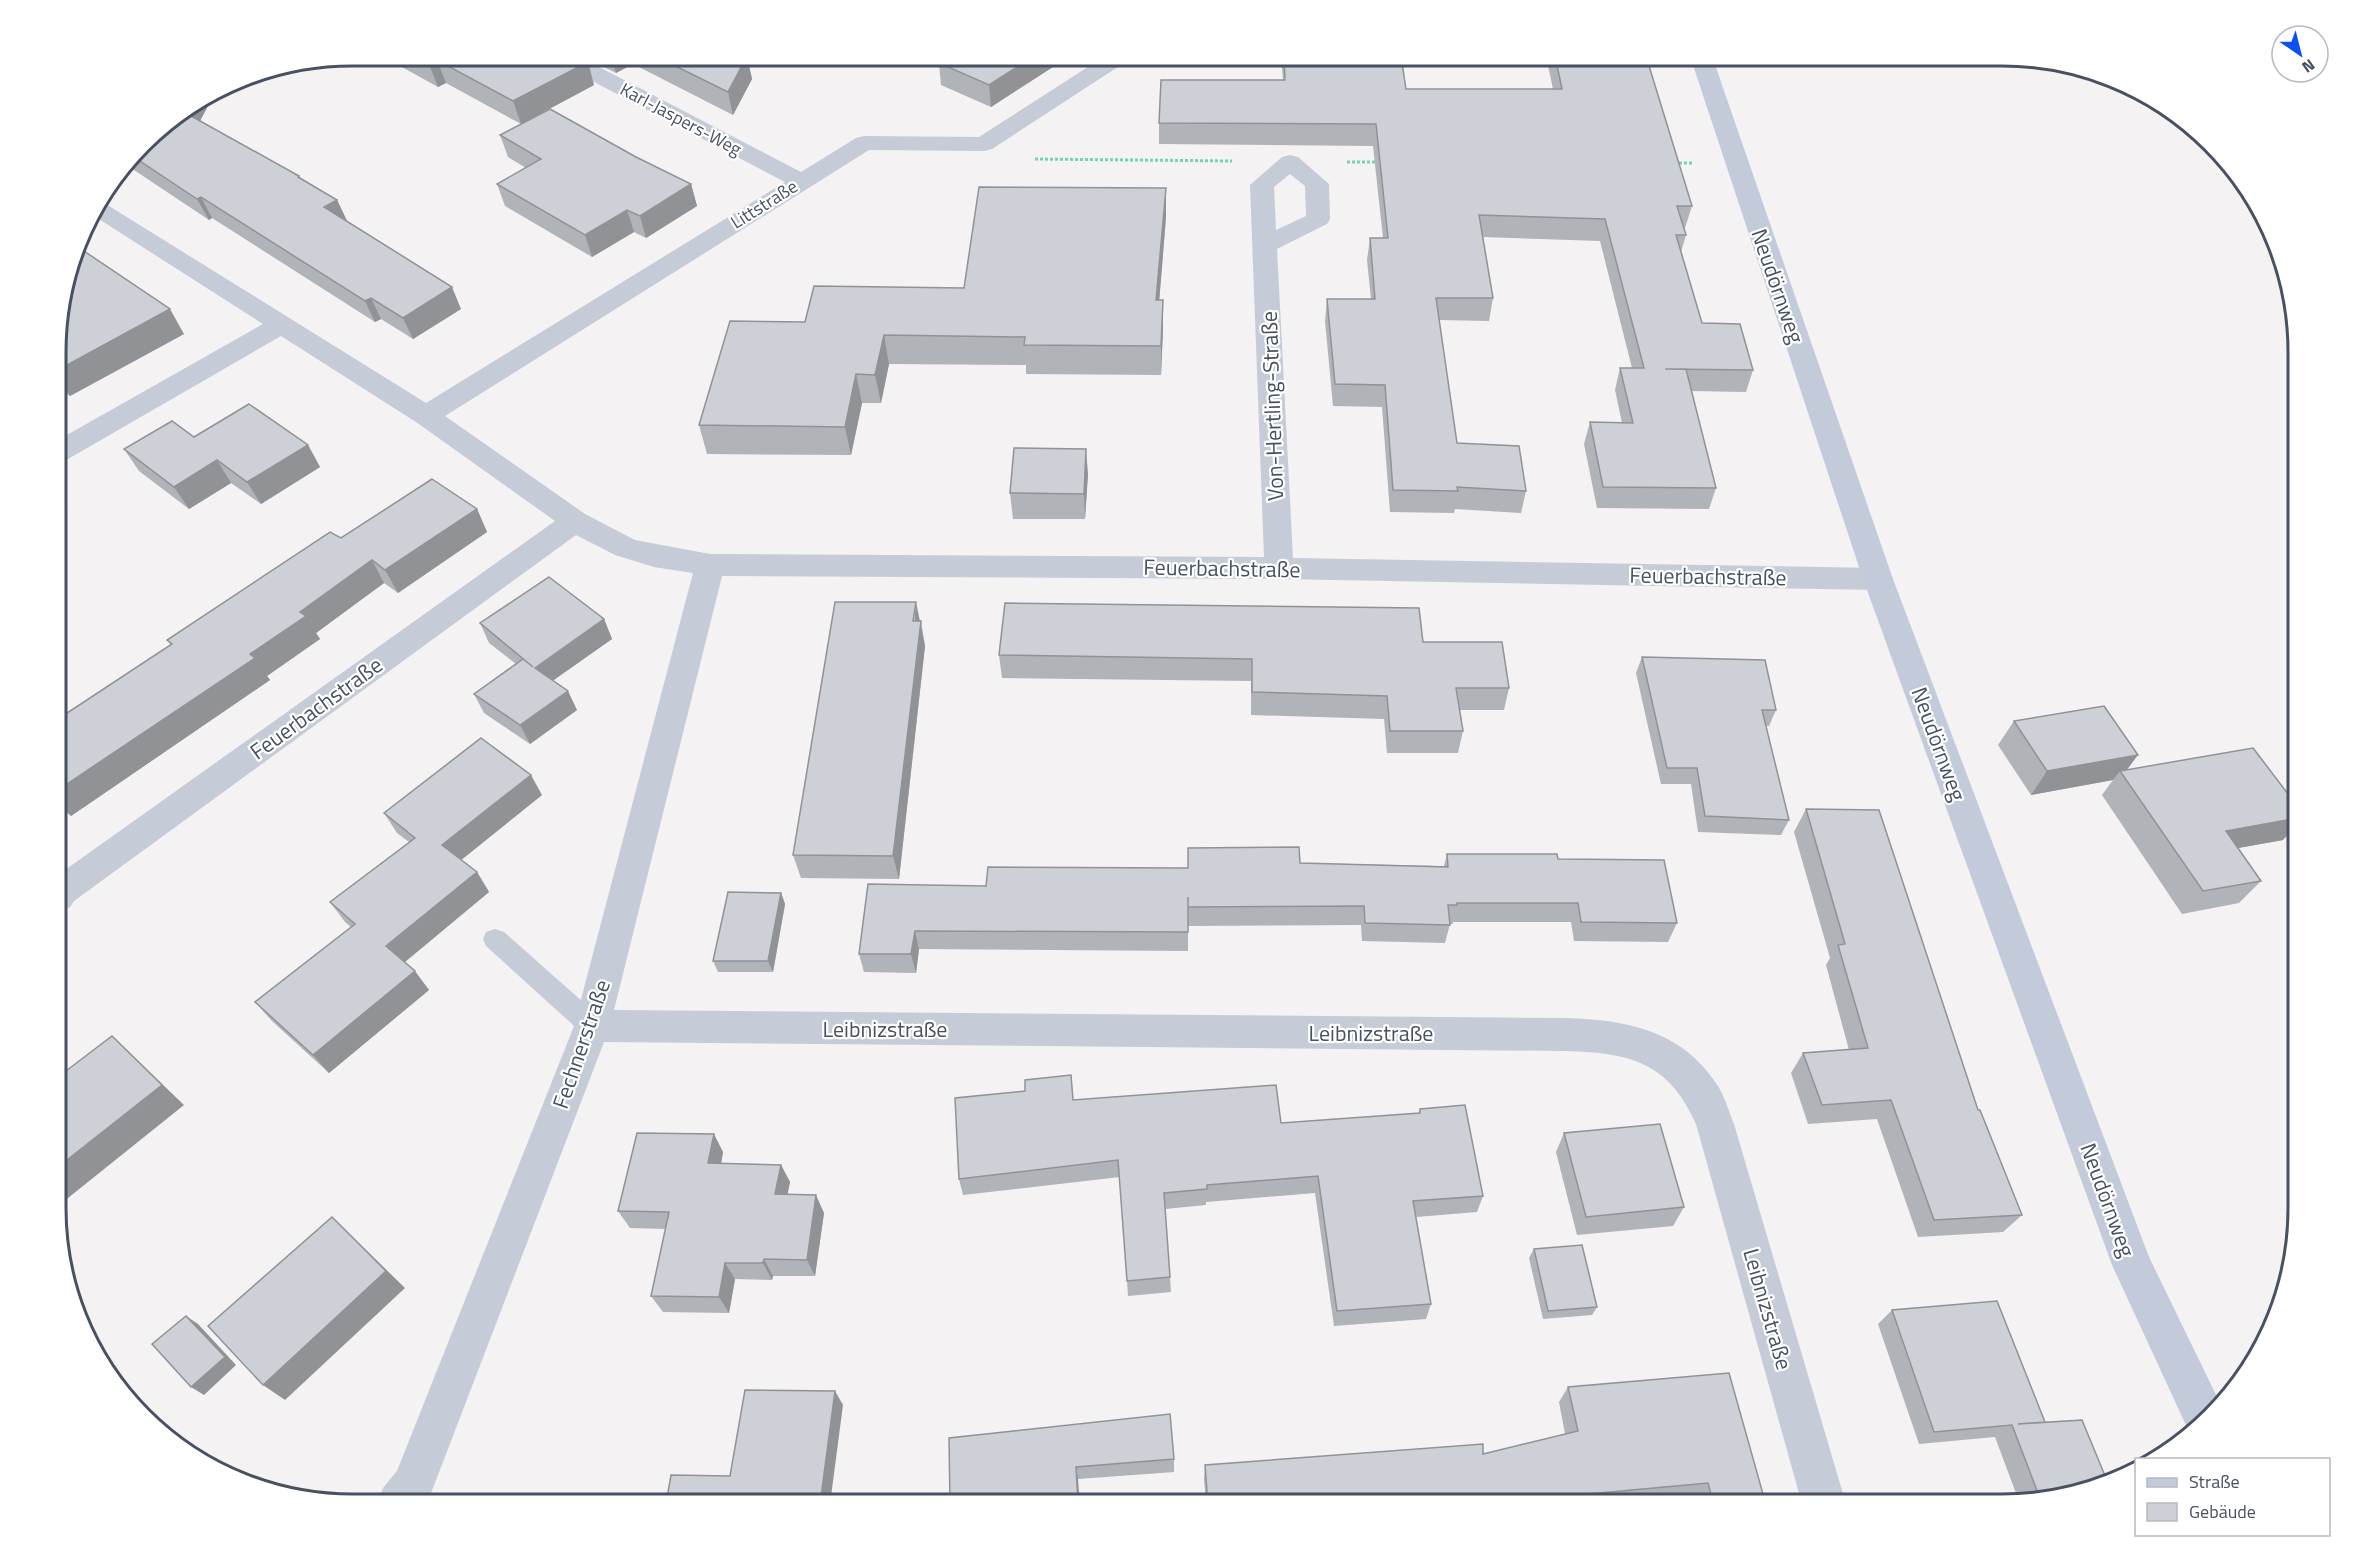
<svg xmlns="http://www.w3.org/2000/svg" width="2354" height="1560" font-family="'Titillium Web',sans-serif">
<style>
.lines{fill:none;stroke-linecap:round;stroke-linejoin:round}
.path{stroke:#73d4b3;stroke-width:3;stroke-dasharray:3 2;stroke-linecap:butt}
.lane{fill:#c5cbd7;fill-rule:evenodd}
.street{fill:#c5cbd7;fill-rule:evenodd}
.secondary{fill:#c3cbdb;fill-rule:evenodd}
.wall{fill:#b0b3b8}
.shaded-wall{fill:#909296}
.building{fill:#cdd0d6;stroke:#909296;stroke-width:1.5}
.labels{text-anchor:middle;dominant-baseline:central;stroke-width:4.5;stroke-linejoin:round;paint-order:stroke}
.far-street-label{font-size:18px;fill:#485161;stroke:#fff}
.street-label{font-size:22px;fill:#485161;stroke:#fff}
.rim{fill:none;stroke:#485161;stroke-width:3}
</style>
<rect width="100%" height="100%" fill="#f4f2f2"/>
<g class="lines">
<g class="path">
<polyline points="1035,159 1232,161"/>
<polyline points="1347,162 1379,162"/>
<polyline points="1674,163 1694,163"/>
</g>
<polygon class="lane" points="495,929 504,932 601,1018 605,1026 601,1034 592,1037 583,1034 486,946 483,939 486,932"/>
<path class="street" d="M 551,56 L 578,56 L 801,172 L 856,138 L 864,136 L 979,137 L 1105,56 L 1130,56 L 1127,61 L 992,149 L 984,151 L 869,150 L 445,416 L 585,514 L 635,540 L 710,554 L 1264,557 L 1250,185 L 1282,157 L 1290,155 L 1298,157 L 1329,184 L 1330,219 L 1327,224 L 1277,249 L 1293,558 L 1878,568 L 1889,571 L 1893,579 L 1889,587 L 1878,590 L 1279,579 L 722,576 L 614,1010 L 1566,1018 C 1627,1020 1682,1030 1718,1086 C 1725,1098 1729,1112 1734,1124 L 1846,1504 L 1802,1504 L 1696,1124 C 1668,1061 1629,1053 1566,1051 L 604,1042 L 428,1501 L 426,1504 L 377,1504 L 383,1488 L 397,1471 L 574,1026 L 693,573 L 654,567 L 615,555 L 576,535 L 74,901 L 70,907 L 58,912 L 58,875 L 555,521 L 416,422 L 281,336 L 68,459 L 58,462 L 58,440 L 263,324 L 91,214 L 101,201 L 426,403 L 785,182 L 554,61 ZM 1290,174 L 1305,186 L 1306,216 L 1276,230 L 1274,187 Z"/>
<polygon class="secondary" points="1690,56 1712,56 1893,579 2149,1257 2221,1405 2191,1436 2112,1265 1863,579"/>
</g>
<g class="wall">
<polygon points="389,56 575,56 594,85 521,124 446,83 438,87 391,61"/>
<polygon points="582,56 746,56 752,79 733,115 633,64 616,73"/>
<polygon points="1070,56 991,107 941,85 939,63"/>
<polygon points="1281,56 1401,56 1406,89 1553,89 1546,56 1646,56 1692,206 1685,228 1684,228 1686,235 1681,252 1702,323 1753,370 1746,392 1691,391 1716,488 1709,509 1597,508 1584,444 1590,422 1622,423 1615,390 1620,368 1632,368 1600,241 1483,237 1493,298 1489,321 1439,320 1457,443 1526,491 1521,513 1455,509 1454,513 1390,512 1382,407 1333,406 1325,321 1327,299 1371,299 1367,260 1370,238 1383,238 1373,146 1159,144 1159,123 1283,80"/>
<polygon points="209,104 200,121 299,176 301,178 337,200 347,221 461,309 413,339 381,319 375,322 212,218 209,220 128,166 156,129"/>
<polygon points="500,135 636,157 691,184 697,206 646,238 634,232 592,257 505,206 497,184 526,168 508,157"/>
<polygon points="1166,188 1166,217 1159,300 1163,329 1161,375 1026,374 1026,365 889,364 881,403 862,403 851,455 707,454 699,425 805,322 964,288"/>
<polygon points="58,313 184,334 70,396 58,387"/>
<polygon points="194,437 308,445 320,467 261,504 231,483 189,509 139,471 124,449"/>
<polygon points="1088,474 1085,519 1013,519 1010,493"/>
<polygon points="477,509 487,532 398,593 384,583 316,633 320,639 267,676 270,680 71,816 58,805 58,719 171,645 167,640 341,538"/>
<polygon points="604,619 612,639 553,680 577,710 530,744 484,713 474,694 516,664 489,643 480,623"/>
<polygon points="919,621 921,621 925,646 899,879 801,878 793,855"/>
<polygon points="1423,642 1509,688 1504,710 1459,710 1463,731 1458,753 1387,753 1384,719 1251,715 1251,681 1002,678 999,655"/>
<polygon points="1642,657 1776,710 1769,726 1766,726 1789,820 1781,835 1698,832 1691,784 1661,784 1636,673"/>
<polygon points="2014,721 2127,770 2283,840 2238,848 2261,881 2239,903 2182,914 2102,795 2113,780 2031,795 1998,745"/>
<polygon points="542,795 461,860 477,872 489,892 405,962 429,990 329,1073 272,1021 255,1002 351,927 345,922 330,902 409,842 397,833 384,813"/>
<polygon points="1806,809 1978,1110 2022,1215 2003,1232 1918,1237 1877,1119 1808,1124 1791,1073 1803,1053 1849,1050 1826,965 1830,958 1794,832"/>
<polygon points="1447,854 1558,859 1677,923 1668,942 1574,941 1571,922 1453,922 1453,924 1450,924 1445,943 1362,941 1361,925 1188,926 1188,916 1188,951 919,949 916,973 864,972 859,954 986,886 1188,868 1300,863 1444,866"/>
<polygon points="781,893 785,904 773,972 718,972 713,961"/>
<polygon points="1074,1100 1281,1123 1418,1114 1420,1109 1483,1196 1477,1212 1416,1217 1431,1304 1426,1319 1334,1326 1315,1193 1206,1202 1206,1205 1165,1209 1170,1277 1171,1292 1128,1296 1120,1177 963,1195 959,1179"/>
<polygon points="1564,1133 1684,1207 1673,1226 1577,1235 1556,1152"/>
<polygon points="723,1152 721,1164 781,1165 790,1182 787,1194 824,1213 815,1276 773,1276 772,1280 735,1279 729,1313 663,1312 651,1296 666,1229 630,1228 618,1211"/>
<polygon points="1534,1249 1597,1307 1592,1315 1543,1319 1529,1258"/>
<polygon points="1892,1310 2045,1422 2079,1494 2020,1504 1995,1437 1919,1444 1878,1324"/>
<polygon points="1568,1387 1763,1494 1752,1504 1697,1504 1695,1496 1610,1504 1206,1504 1204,1479 1205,1465 1483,1454 1565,1434 1559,1402"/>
<polygon points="949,1438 1174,1459 1174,1472 1078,1479"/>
</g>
<g class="shaded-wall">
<polygon points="611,56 631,56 633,64 616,73"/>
<polygon points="747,56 752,79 733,115 728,92"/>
<polygon points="1034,56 1070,56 991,107 989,85"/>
<polygon points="437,60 446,83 438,87 429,64"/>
<polygon points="588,62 594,85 521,124 513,101"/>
<polygon points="207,98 209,104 194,132 183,112"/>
<polygon points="691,184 697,206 646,238 640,216"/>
<polygon points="1166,188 1166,217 1157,329 1156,300"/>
<polygon points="201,197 212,218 209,220 197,199"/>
<polygon points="337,200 347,221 324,207"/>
<polygon points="627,210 634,232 592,257 585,235"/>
<polygon points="452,287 461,309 413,339 403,318"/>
<polygon points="371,298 381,319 375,322 365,301"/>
<polygon points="1163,300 1163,329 1161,375 1161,346"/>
<polygon points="170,309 184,334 70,396 58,378 58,370"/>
<polygon points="884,335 889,364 881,403 875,375"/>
<polygon points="856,374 862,403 851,455 845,427"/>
<polygon points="308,445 320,467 261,504 247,482"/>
<polygon points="1086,449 1088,474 1085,519 1084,494"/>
<polygon points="217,460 231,483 189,509 174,487"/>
<polygon points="477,509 487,532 398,593 385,570"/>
<polygon points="372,560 384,583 316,633 320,639 267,676 270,680 71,816 58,802 58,790 250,654 300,612"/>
<polygon points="916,602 925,646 899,879 893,856"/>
<polygon points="604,619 612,639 544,687 535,668"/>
<polygon points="568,691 577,710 530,744 520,725"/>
<polygon points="2138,755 2123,775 2120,771 2113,780 2031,795 2047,771"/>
<polygon points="531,775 542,795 455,865 442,845"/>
<polygon points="2298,818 2298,824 2283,840 2205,854 2226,831"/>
<polygon points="477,872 489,892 400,966 386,946"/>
<polygon points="781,893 785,904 773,972 768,961"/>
<polygon points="915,931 919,949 916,973 911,954"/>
<polygon points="415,971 429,990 329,1073 313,1055"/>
<polygon points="112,1036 184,1105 58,1206 58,1167"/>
<polygon points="714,1134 723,1152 718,1181 708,1163"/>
<polygon points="781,1165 790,1182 784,1212 775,1194"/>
<polygon points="816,1195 824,1213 815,1276 807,1260"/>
<polygon points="332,1217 405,1288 285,1400 263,1385"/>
<polygon points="764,1259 773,1276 772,1280 763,1263"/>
<polygon points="725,1263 735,1279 729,1313 719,1297"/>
<polygon points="186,1316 198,1324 236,1365 204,1395 191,1387"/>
<polygon points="835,1391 843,1405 830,1504 820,1504"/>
<polygon points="1076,1467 1078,1479 1080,1504 1078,1504"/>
</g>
<g class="building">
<polygon points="413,56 575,56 588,62 513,101 437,60 429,64"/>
<polygon points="655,56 747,56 728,92"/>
<polygon points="950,56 1034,56 989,85 939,63"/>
<polygon points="1284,56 1401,56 1406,89 1562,89 1555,56 1646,56 1692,206 1677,206 1686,235 1676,235 1702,323 1740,324 1753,370 1665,369 1686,369 1716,488 1603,487 1590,422 1633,423 1620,368 1644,368 1605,219 1479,215 1493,298 1436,298 1457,443 1519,446 1526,491 1457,487 1458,491 1393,490 1385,385 1335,384 1327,299 1375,299 1370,238 1388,238 1376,124 1159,123 1161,80 1285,80"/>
<polygon points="550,109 636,157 691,184 640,216 627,210 585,235 497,184 541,159 500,135"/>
<polygon points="184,112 299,176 298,177 337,200 324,207 452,287 403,318 371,298 365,301 201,197 197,199 134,157 156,129"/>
<polygon points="979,187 1166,188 1156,300 1163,300 1161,346 1024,345 1025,337 884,335 875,375 856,374 845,427 699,425 730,321 805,322 814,286 964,288"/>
<polygon points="78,247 170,309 58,370 58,313"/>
<polygon points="249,404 308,445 247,482 217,460 174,487 124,449 172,421 194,437"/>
<polygon points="1014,448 1086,449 1084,494 1010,493"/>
<polygon points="432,479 477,509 385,570 372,560 300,612 306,616 250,654 255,658 58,790 58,719 172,644 167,640 330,532 341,538"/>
<polygon points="549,577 604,619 535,668 568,691 520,725 474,694 523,659 533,667 480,623"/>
<polygon points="835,602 916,602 913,621 921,621 893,856 793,855"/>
<polygon points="1005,603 1419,608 1423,642 1502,642 1509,688 1456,688 1463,731 1390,731 1387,696 1252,692 1252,659 999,655"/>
<polygon points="1642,657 1765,660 1776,710 1762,710 1789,820 1705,816 1697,768 1667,768"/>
<polygon points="2104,706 2138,755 2047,771 2014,721"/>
<polygon points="481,738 531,775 442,845 477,872 386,946 415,971 313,1055 255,1002 355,924 330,902 415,838 384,813"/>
<polygon points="2253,748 2298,807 2298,818 2226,831 2261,881 2203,891 2120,771"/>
<polygon points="1806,809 1879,810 1978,1110 1980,1110 2022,1215 1934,1220 1891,1100 1822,1105 1803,1053 1868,1048 1838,945 1845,944"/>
<polygon points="1299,847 1300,863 1448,867 1447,854 1557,854 1558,859 1664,860 1677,923 1581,922 1578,903 1457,903 1457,905 1448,905 1450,925 1365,923 1364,906 1188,907 1188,897 1188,932 915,931 911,954 859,954 868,884 986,886 988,867 1188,868 1188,848"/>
<polygon points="728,892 781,893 768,961 713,961"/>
<polygon points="112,1036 162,1085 58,1167 58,1077"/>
<polygon points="1071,1075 1073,1100 1276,1085 1281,1123 1420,1113 1420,1109 1465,1105 1483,1196 1413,1201 1431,1304 1337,1311 1318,1176 1207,1185 1207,1189 1164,1193 1170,1277 1127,1281 1118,1160 959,1179 955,1098 1025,1091 1025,1080"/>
<polygon points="1660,1124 1684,1207 1586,1217 1564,1133"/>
<polygon points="637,1133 714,1134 708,1163 781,1165 775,1194 816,1195 807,1260 764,1259 763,1263 725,1263 719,1297 651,1296 669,1212 618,1211"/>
<polygon points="332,1217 386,1271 263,1385 208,1326"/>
<polygon points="1582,1245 1597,1307 1548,1311 1534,1249"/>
<polygon points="1997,1301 2045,1422 2018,1424 2082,1420 2108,1483 2079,1494 2041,1501 2012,1425 1934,1432 1892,1310"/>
<polygon points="186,1316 225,1357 191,1387 152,1344"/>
<polygon points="1729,1373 1763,1494 1712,1498 1708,1483 1556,1497 1558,1504 1208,1504 1205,1465 1483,1444 1483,1454 1578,1431 1568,1387"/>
<polygon points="745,1390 835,1391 820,1504 666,1504 671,1475 730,1476"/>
<polygon points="1170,1414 1174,1459 1076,1467 1078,1504 950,1504 949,1438"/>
</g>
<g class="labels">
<g class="far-street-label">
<text transform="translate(681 119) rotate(28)">Karl-Jaspers-Weg</text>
<text transform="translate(764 204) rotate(-32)">Littstraße</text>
</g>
<g class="street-label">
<text transform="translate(1778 286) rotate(71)">Neudörnweg</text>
<text transform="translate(1272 406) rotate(-92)">Von-Hertling-Straße</text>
<text transform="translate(1222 568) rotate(1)">Feuerbachstraße</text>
<text transform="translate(1708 576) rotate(1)">Feuerbachstraße</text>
<text transform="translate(316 708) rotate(-36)">Feuerbachstraße</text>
<text transform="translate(1939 744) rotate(70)">Neudörnweg</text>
<text x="885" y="1029">Leibnizstraße</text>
<text x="1371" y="1033">Leibnizstraße</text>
<text transform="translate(581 1044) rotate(-71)">Fechnerstraße</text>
<text transform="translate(2108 1200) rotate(70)">Neudörnweg</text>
<text transform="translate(1768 1309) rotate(74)">Leibnizstraße</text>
</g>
</g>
<path d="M0 0H2354V1560H0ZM352 66H2002A286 286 0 0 1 2288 352V1208A286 286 0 0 1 2002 1494H352A286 286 0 0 1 66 1208V352A286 286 0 0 1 352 66Z" fill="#fff" fill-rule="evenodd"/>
<path class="rim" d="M352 66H2002A286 286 0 0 1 2288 352V1208A286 286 0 0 1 2002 1494H352A286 286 0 0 1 66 1208V352A286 286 0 0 1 352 66Z"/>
<rect x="2135" y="1458" width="195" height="78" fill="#ffffff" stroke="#b6b9c0" stroke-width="1.5"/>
<rect x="2147" y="1478" width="30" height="9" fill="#c3cbdb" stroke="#b6b9c0" stroke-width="1.5"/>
<text x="2189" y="1488" font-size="18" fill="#485161">Straße</text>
<rect x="2147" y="1503" width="30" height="18" fill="#cdd0d6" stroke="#b6b9c0" stroke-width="1.5"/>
<text x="2189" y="1518" font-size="18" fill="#485161">Gebäude</text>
<g transform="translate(2300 54) rotate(145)"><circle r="28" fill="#ffffff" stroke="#b6b9c0" stroke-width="1.5"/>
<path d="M0-4.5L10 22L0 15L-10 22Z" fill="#0c4ff4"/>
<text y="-9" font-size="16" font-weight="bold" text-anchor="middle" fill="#485161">N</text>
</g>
</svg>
